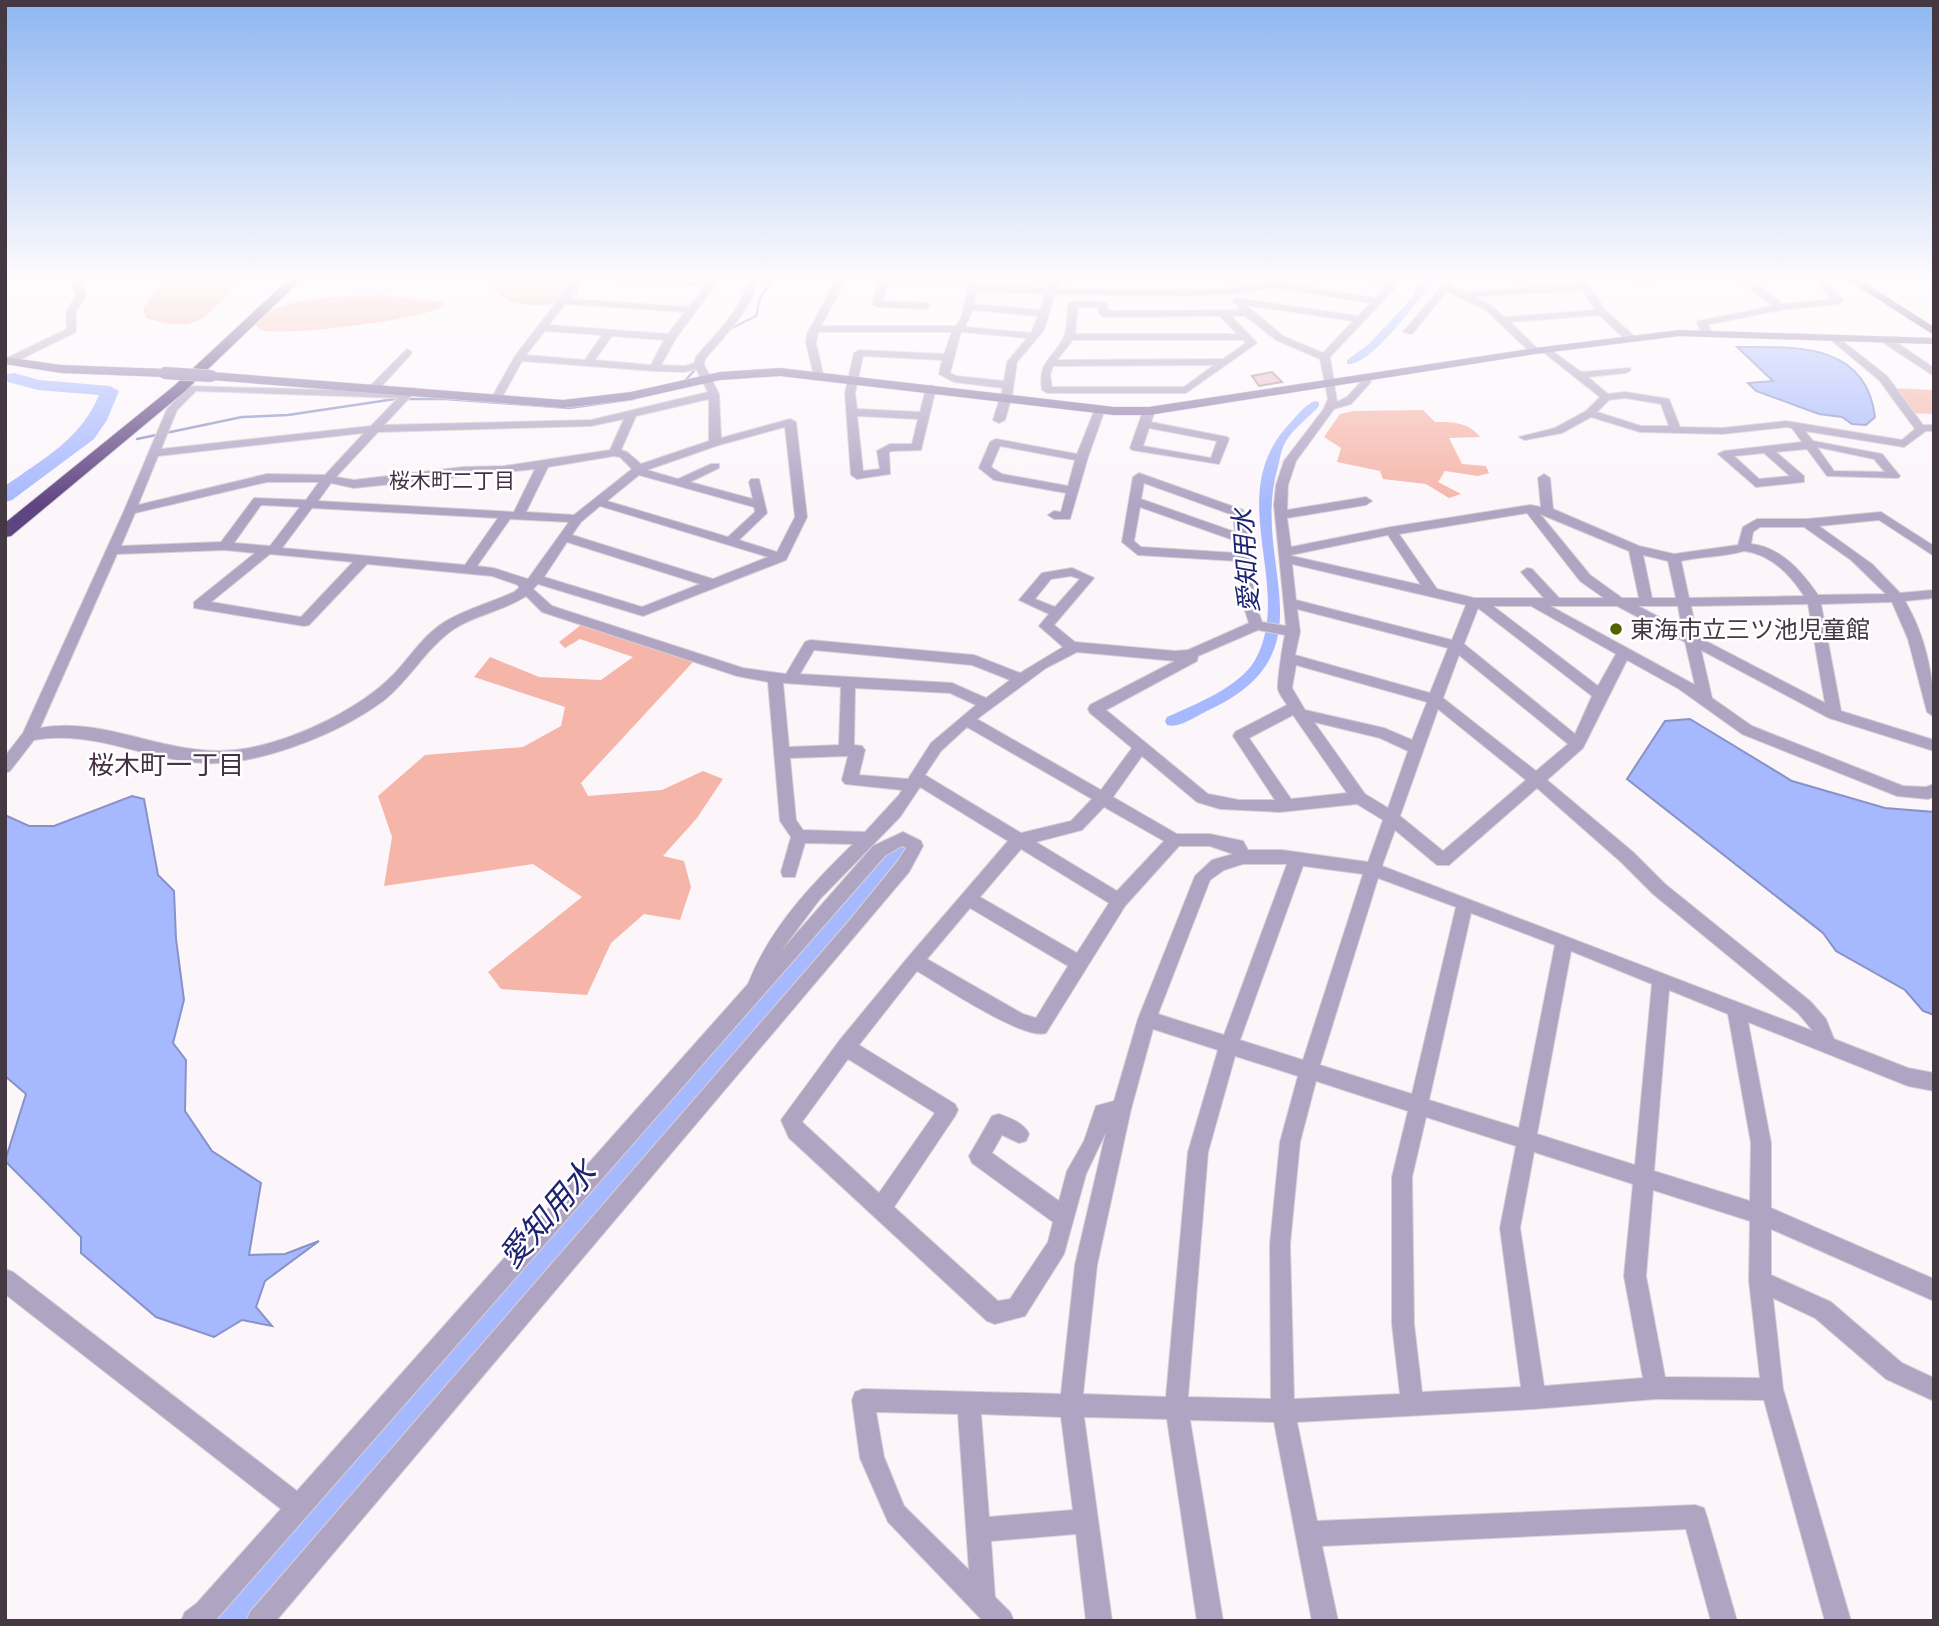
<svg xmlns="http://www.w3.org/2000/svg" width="1939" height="1626" font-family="Poppins,'Noto Sans JP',sans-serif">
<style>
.green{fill:#f5b5a9}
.water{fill:#a6b8fe;stroke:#8992c6;stroke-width:2}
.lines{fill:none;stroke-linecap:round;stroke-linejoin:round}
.stream{stroke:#8992c6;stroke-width:2.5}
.canal{fill:#a6b8fe;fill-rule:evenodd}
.river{fill:#a6b8fe;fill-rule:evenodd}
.building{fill:#e4bec7;stroke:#b28d97;stroke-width:2}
.minor-casing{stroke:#d7d0d6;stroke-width:2}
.secondary-casing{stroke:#d7d0d6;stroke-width:1}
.primary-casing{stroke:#d7d0d6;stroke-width:1}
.motorway-casing{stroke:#d7d0d6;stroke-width:2}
.minor{fill:#b0a4c3;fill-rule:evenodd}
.secondary{fill:#8d7ba8;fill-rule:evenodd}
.primary{fill:#745e94;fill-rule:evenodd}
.motorway{fill:#5f4482;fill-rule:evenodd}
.secondary-bridge-casing{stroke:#d7d0d6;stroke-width:13;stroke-linecap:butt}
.secondary-bridge{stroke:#8d7ba8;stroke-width:12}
.poi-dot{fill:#536101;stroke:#fff;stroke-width:2.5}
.labels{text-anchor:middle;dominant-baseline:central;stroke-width:5;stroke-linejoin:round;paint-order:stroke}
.far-neighbourhood-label{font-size:21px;fill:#452f42;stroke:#fff}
.poi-label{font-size:24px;fill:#443942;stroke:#fff;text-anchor:start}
.water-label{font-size:26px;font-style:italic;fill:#1e2371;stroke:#fff}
.neighbourhood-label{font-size:26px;fill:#452f42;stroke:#fff}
.near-water-label{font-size:32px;font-style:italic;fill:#1e2371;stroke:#fff}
</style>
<rect width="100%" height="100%" fill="#fcf6fb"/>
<g class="green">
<path d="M 175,278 L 242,278 C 206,316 202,335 146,318 L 143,309 L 155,292 Z"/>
<path d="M 499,278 L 574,278 L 579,292 C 568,309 523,308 505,299 C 501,297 497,291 493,288 Z"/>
<path d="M 381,295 L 442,302 L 444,306 C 427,319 284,337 262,330 C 261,330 254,324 253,324 C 275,296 348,296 381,295 Z"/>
<polygon points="1891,388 1934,390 1934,414 1910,413"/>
<path d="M 1423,410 L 1435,422 C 1453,422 1468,422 1480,437 L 1449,438 L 1462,464 L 1486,466 L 1489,473 L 1478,476 L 1445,471 L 1438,482 L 1461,494 L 1449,498 L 1426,484 L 1383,479 L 1380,471 L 1337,462 L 1341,448 L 1324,437 L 1340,414 L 1354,411 Z"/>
<polygon points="581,625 693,662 581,783 588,796 662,790 703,771 723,779 697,818 663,856 684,861 691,887 680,920 644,914 611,943 587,995 501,989 488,972 582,897 533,864 384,886 392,837 378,796 425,755 523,747 561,726 565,707 474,677 490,657 539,677 601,680 633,657 580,639 565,648 559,642"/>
</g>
<g class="water">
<path d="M 1737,347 C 1794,347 1866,342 1875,417 L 1866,425 L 1852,424 L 1842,417 L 1819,414 L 1756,391 L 1748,383 L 1773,381 Z"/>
<polygon points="1690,719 1792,781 1885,808 1934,812 1934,1015 1923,1011 1905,990 1836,951 1823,933 1627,779 1665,721"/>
<polygon points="132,796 144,799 158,875 174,891 176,939 184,1000 173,1043 186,1060 185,1111 212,1151 261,1183 249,1255 285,1254 319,1241 265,1281 256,1307 272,1326 242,1320 214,1337 156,1317 81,1253 81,1237 5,1161 26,1094 5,1076 5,815 29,826 54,826"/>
</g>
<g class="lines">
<g class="stream">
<polyline points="730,329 756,316 760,298 774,278"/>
<polyline points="684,382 722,339"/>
<polyline points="137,439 242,417 288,415 395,399 446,399 569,408 634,399"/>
</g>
<g class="canal">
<path d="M 1426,278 L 1436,278 C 1420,296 1372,367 1347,364 L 1347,360 L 1369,344 L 1413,297 L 1416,288 Z"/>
<path d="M 1315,401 L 1319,402 L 1319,406 C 1308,418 1294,428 1286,441 C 1281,449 1280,459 1278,467 C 1249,562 1334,650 1211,709 C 1199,714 1180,729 1167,725 L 1165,721 L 1167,717 C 1194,705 1240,687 1255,660 C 1296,587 1220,494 1291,422 C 1298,414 1306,404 1315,401 Z"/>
<polygon points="906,839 912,840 914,845 912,850 247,1621 217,1621 221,1612 900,840"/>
</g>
<path class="river" d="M 14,373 L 39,380 L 110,386 L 119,391 L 107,420 L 94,439 L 12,500 L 5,502 L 5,486 C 43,459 81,439 99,395 L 38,390 L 8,382 L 5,378 L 8,374 Z"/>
</g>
<polygon class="building" points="1272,372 1282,382 1259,386 1252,376"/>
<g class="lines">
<g class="minor-casing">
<g id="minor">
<polygon points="70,278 80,278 86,295 76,312 76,332 13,363 5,363 5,359 67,329 66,312 76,295"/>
<path d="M 575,278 L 585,278 L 569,299 L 689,307 L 705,286 L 614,281 L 609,278 L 715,282 L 715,286 L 676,338 L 661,365 L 685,366 L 694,363 L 696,357 C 715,334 744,308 748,278 L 758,278 C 753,309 724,336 705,359 L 704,365 L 719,394 L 721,438 L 790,419 L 796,422 L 807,517 L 786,560 L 643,616 L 538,584 L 533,589 L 552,606 L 743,668 L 786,674 L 805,642 L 810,640 L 974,655 L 1020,673 L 1063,647 L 1039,626 L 1049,614 L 1019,600 L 1042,573 L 1072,568 L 1094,578 L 1054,625 L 1075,642 L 1175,651 L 1188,650 L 1249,623 L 1241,598 L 1237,561 L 1138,555 L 1122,542 L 1133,477 L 1139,473 L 1243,510 C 1249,524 1247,539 1249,552 C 1252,575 1253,599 1262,622 L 1286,626 L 1274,505 L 1276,485 L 1284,461 L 1323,410 L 1328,399 L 1320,359 L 1276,340 L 1245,316 L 1231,316 L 1257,343 L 1186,393 L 1047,393 L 1042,390 C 1038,361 1051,361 1063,339 C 1068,330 1067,314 1068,304 L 1073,301 L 1106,302 L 1109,311 L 1239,310 L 1237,304 L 1231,301 L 1236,298 L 1358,316 L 1371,303 L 1273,287 L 1233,294 L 1188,296 L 1055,294 L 1044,330 L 1017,362 L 1012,396 L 1005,420 L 999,423 L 993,420 L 1003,388 L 954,382 L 939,374 L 942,360 L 863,356 L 855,393 L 857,409 L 920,412 L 926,388 L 931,385 L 936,388 L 921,450 L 892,451 L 889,452 L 890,474 L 857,479 L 851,475 L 845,393 L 854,353 L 859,350 L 944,354 L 952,332 L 818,332 L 816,343 L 823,374 L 814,376 L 806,343 L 807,334 L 837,278 L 847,278 L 821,326 L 956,326 L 962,316 L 968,285 L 888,282 L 883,301 L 926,303 L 931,306 L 926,309 L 877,307 L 872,304 L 880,278 L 979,278 L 977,285 L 1047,288 L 1050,278 L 1060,278 L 1057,288 C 1114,290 1172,292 1230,288 C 1252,287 1272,278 1294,278 L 1283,283 L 1375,298 L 1388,284 L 1354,278 L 1400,278 L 1395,288 L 1330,357 L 1337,402 L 1347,397 L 1361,382 L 1360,376 L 1368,376 L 1371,382 L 1351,404 L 1334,409 L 1296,461 L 1288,485 L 1287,510 L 1366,497 L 1372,501 L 1366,505 L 1287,518 L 1291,547 L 1391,527 L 1530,505 L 1541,507 L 1538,478 L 1544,474 L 1550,478 L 1553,509 L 1639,546 L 1674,554 L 1738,545 L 1743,527 L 1757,519 L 1807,519 L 1881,512 L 1934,546 L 1934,556 L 1879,520 L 1819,526 L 1872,564 L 1900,593 L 1934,590 L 1934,598 L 1905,601 C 1926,637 1934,676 1934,717 L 1927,712 L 1908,639 L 1892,602 L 1821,604 L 1841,711 L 1934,740 L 1934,751 L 1829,718 L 1701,650 L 1712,698 L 1752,726 L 1903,786 L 1926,787 L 1934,784 L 1934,797 L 1928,799 L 1897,796 L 1742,734 L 1679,689 L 1627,660 L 1583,748 L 1547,780 L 1633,852 L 1665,884 L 1810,1001 L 1826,1019 L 1834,1039 L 1908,1068 L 1934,1073 L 1934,1091 L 1908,1086 L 1748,1022 L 1771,1143 L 1771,1208 L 1934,1279 L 1934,1301 L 1771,1229 L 1771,1275 L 1831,1302 L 1902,1363 L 1934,1378 L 1934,1401 L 1886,1379 L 1815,1318 L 1773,1298 L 1783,1389 L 1851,1621 L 1825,1621 L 1764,1400 L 1656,1399 L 1534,1409 L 1297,1422 L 1317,1521 L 1695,1505 L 1704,1508 L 1707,1517 L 1737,1621 L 1711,1621 L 1686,1529 L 1322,1546 L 1338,1621 L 1312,1621 L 1274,1422 L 1190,1420 L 1223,1621 L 1197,1621 L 1167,1419 L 1084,1417 L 1112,1621 L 1086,1621 L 1076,1534 L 991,1541 L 995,1597 L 1010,1612 L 1014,1621 L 983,1621 L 888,1522 L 860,1458 L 852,1400 L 855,1392 L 863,1389 L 1061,1394 L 1075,1265 L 1106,1132 L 1086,1174 L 1064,1254 L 1025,1316 L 995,1324 L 987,1321 L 789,1138 L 781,1120 L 839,1041 L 909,956 L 1008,841 L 920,787 L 900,817 L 820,899 L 781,951 L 873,846 L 903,832 L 921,841 L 923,846 L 909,872 L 276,1621 L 246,1621 L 250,1612 L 848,922 L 897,862 L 906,848 L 902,846 L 885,856 L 215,1621 L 181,1621 L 185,1612 L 197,1603 L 281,1509 L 5,1294 L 5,1269 L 13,1272 L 297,1491 L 748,984 C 770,928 810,886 853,844 L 805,843 L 795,877 L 783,877 L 781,872 L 791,837 L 780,821 L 768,682 L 737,676 L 542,612 L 526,596 C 504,611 475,615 454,629 C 425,649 410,680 383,701 C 340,733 259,766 205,763 C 147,761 94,729 34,740 L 10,771 L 5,773 L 5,756 L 23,733 L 124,511 L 167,409 L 189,386 L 403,392 L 407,388 L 415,388 L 415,392 L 384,425 L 591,420 L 708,392 L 696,369 L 685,372 L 654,371 L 522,361 L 500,401 L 492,401 L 491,399 L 515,356 ZM 976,291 L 1045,294 L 1040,310 L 974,304 ZM 565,304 L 685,312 L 668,334 L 549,325 ZM 1246,305 L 1353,321 L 1323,353 L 1283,336 ZM 1078,307 L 1098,307 L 1099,314 L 1104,317 L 1220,316 L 1237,334 L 1075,334 ZM 973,310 L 1038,316 L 1031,333 L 965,327 ZM 545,331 L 602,335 L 585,360 L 526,355 ZM 961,332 L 1027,338 L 1007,362 L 1004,381 L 956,376 L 950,373 ZM 612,336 L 664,340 L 651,365 L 595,360 ZM 1073,340 L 1243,340 L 1246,343 L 1223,359 L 1057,360 ZM 1214,365 L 1184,387 L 1052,387 L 1050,375 L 1053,366 ZM 196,391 L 398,398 L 371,426 L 161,449 L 177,410 ZM 709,399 L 709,441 L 641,464 L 627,452 L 621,450 L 636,416 ZM 857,416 L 918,419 L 912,444 L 890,444 L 877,451 L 880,469 L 863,471 ZM 624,419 L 610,450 L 504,466 L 463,467 L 354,480 L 336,477 L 378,432 L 591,426 ZM 785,427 L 795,517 L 777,552 L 739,540 L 767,513 L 759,479 L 751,479 L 749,482 L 753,499 L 690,482 L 719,468 L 719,464 L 711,464 L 678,479 L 647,470 L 719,445 ZM 364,433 L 325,475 L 267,474 L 138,505 L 158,456 ZM 614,456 L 620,457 L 632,469 L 574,515 L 526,512 L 548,467 ZM 535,469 L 514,512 L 318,501 L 331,483 L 354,488 ZM 639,475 L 754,507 L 755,512 L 728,537 L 607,501 ZM 267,482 L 319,482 L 306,500 L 254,498 L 221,542 L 121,546 L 135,513 ZM 1144,483 L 1233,515 L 1235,532 L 1141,499 ZM 261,505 L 300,507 L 270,546 L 234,543 ZM 600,506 L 768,557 L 713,579 L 572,535 L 581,522 ZM 1140,507 L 1236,541 L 1236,553 L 1141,547 L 1134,541 ZM 312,508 L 498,518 L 465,565 L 282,548 ZM 1527,513 L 1580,581 L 1604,598 L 1559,598 L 1532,569 L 1527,568 L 1521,572 L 1544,598 L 1474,598 L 1437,589 L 1399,534 ZM 1540,514 L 1629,551 L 1639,598 L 1622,598 L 1590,575 ZM 510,519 L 569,522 L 528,579 L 493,568 L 477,566 ZM 1760,527 L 1804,527 L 1851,560 L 1886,594 L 1818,595 C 1802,572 1781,547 1751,544 L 1753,532 ZM 1388,535 L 1421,585 L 1292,556 L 1291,555 ZM 567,542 L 700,584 L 642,607 L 544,577 ZM 225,550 L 255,553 L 194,602 L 194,608 L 304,626 L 309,625 L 367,564 L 492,576 L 518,585 L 519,588 L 514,592 C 492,602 467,609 446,621 C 424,634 411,656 394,674 C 360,709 297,739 249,748 C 175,763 110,715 40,728 L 117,554 ZM 1744,551 C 1770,554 1790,574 1804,596 L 1689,598 L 1681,561 C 1702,556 1724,557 1744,551 ZM 270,554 L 353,562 L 301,617 L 211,602 ZM 1643,555 L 1668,561 L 1676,598 L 1652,598 ZM 1292,564 L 1466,605 L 1452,640 L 1296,600 ZM 1071,576 L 1080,579 L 1055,607 L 1035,599 L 1051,579 ZM 1808,604 L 1825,703 L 1698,637 L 1691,606 ZM 1493,606 L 1531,606 L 1616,654 L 1598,686 ZM 1550,606 L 1617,606 L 1685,642 L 1695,685 ZM 1638,606 L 1678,606 L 1682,629 ZM 1478,608 L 1592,696 L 1575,734 L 1464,644 ZM 1297,609 L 1448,648 L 1430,693 L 1295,655 L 1300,632 ZM 1258,630 L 1285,635 C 1283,642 1277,683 1278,689 C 1279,694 1284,700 1287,705 L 1235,732 L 1233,736 L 1275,800 L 1239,800 L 1208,794 L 1106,710 L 1197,661 L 1198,656 ZM 814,650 L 972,665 L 1010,680 L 986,698 L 952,683 L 800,674 ZM 1077,652 L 1175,661 L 1090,705 L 1088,709 L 1090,713 L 1132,748 L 1101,790 L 977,719 L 1046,668 ZM 1459,655 L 1568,744 L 1536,771 L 1443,698 ZM 1296,665 L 1427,702 L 1412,740 L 1384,728 L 1305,710 L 1292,688 ZM 783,683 L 841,687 L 839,745 L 789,747 ZM 855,688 L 950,693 L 976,705 L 931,743 L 908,779 L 859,775 L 865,750 L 862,746 L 854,745 ZM 1438,709 L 1526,780 L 1443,851 L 1400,816 ZM 1293,715 L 1347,793 L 1291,799 L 1249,738 ZM 1314,722 L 1380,738 L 1408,751 L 1388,808 L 1365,794 ZM 967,727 L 1092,799 L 1071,821 L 1021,833 L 925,775 L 941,751 ZM 848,756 L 842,780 L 845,784 L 902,790 L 899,795 L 865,832 L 803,830 L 796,820 L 790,758 ZM 1142,756 L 1197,802 L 1220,809 L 1280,812 L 1357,804 L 1383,820 L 1368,862 L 1282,850 L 1248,850 L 1243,841 L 1210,834 L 1177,834 L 1113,797 ZM 1537,788 L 1621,862 L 1653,894 L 1798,1013 L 1813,1031 L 1382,866 L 1395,830 L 1437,865 L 1449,865 ZM 1104,807 L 1164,841 L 1117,891 L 1036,842 L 1082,830 ZM 1179,846 L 1210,846 L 1233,854 L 1212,860 L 1195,876 L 1138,1019 L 1114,1101 L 1096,1106 L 1084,1141 L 1067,1171 L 1059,1201 L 992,1153 L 1002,1135 L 1019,1143 L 1026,1141 L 1029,1134 C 1024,1123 1010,1118 999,1114 L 992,1116 L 969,1156 L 972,1163 L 1053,1222 L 1048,1242 L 1010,1299 L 998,1301 L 894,1207 L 955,1116 L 958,1110 L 955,1104 L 859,1045 L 917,971 C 941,985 1024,1041 1046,1033 L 1125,906 ZM 1021,849 L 1109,903 L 1077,953 L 980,897 ZM 1243,864 L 1287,864 L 1224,1035 L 1158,1014 L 1210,880 L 1224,870 ZM 1303,866 L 1363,874 L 1303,1060 L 1240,1040 ZM 1378,878 L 1456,907 L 1412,1094 L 1320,1065 ZM 970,908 L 1068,966 L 1036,1018 L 1023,1014 L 927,959 ZM 1471,913 L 1555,945 L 1519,1128 L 1429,1100 ZM 1571,951 L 1652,984 L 1635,1165 L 1537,1134 ZM 1669,990 L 1728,1014 L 1751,1143 L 1750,1201 L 1654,1171 ZM 1153,1029 L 1218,1050 L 1188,1152 L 1166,1397 L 1083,1394 L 1097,1265 L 1131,1109 ZM 1235,1056 L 1298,1076 L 1280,1142 L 1270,1244 L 1271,1399 L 1188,1397 L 1208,1152 ZM 848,1059 L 935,1113 L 879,1193 L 802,1122 ZM 1316,1081 L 1408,1111 L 1392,1177 L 1392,1324 L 1400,1394 L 1294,1399 L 1290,1244 L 1300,1142 ZM 1426,1117 L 1516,1146 L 1500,1228 L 1521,1387 L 1422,1392 L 1414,1324 L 1412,1177 ZM 1534,1152 L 1633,1184 L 1624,1276 L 1643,1378 L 1544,1386 L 1520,1228 ZM 1653,1190 L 1750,1221 L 1749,1281 L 1760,1378 L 1665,1377 L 1646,1276 ZM 876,1412 L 958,1414 L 969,1570 L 904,1506 L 884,1457 ZM 981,1414 L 1061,1417 L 1073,1510 L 989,1517 Z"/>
<path d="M 1579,278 L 1585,278 L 1605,310 L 1634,336 L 1634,340 L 1626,340 L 1599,315 L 1510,322 L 1540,351 L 1531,353 L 1486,310 L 1447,291 L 1412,334 L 1403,332 L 1442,286 L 1443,281 L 1449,281 L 1453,287 L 1464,292 L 1580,284 ZM 1583,290 L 1595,310 L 1504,317 L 1492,306 L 1474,297 Z"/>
<polygon points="1632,278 1671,278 1640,284"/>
<polygon points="1736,278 1772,278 1753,282 1783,304 1831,299 1814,278 1824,278 1843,301 1838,304 1781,310 1710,324 1708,324 1712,333 1703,335 1697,323 1698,321 1773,306"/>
<path d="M 1835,335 L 1887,376 L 1923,425 L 1934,425 L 1934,431 L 1926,431 L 1904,447 L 1805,431 L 1813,441 L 1882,454 L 1900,476 L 1898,478 L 1827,476 L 1807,449 L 1776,452 L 1804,476 L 1804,482 L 1756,487 L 1718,454 L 1724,451 L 1802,442 L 1792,428 L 1786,427 L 1722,434 L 1640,432 L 1591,417 L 1562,433 L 1525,440 L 1519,437 L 1555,428 L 1586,411 L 1600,397 L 1543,352 L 1543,348 L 1547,347 L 1581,372 L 1630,368 L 1631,370 L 1626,373 L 1588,377 L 1608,394 L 1625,392 L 1669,399 L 1680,427 L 1722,428 L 1786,421 L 1902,440 L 1915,429 L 1879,380 L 1831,340 L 1830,338 ZM 1625,398 L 1661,404 L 1669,426 L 1641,426 L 1597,412 L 1609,400 ZM 1817,447 L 1874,459 L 1885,472 L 1834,471 ZM 1764,453 L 1790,476 L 1759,479 L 1734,456 Z"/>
<polygon points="1882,338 1890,338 1934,368 1934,376 1882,342"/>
<polygon points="407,349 412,352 411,354 379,389 371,389 371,385"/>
<path d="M 1100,406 L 1105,409 L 1088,457 L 1070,519 L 1054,519 L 1048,515 L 1054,511 L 1061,512 L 1066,493 L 994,480 L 979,468 L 990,442 L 996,439 L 1077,454 L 1095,409 ZM 1000,446 L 1075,460 L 1068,486 L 1002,474 L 991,467 Z"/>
<path d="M 1149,408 L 1155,411 L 1151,422 L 1227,437 L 1229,439 L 1219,464 L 1132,450 L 1130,448 L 1143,411 ZM 1149,428 L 1217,441 L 1211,458 L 1143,446 Z"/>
</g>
</g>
<g class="secondary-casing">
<g id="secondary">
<polygon points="1679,330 1934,338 1934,344 1679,336 1535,354 1149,415 1114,415 780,376 720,380 631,400 563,408 211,380 205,376 211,372 563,400 631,392 720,372 780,368 1114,407 1149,407 1535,348"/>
<polygon points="5,357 61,365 165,369 171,373 165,377 61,373 5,364"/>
</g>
</g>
<g class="primary-casing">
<polygon id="primary" points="1845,278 1857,278 1934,327 1934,335"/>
</g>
<g class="motorway-casing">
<polygon id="motorway" points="290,278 303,278 184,392 11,536 5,537 5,523 174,386"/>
</g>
<use href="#minor" class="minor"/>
<use href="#secondary" class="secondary"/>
<use href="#primary" class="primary"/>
<use href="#motorway" class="motorway"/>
<g class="secondary-bridge-casing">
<polyline id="secondary-bridge" points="165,373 211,376"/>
</g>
<use href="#secondary-bridge" class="secondary-bridge"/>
</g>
<linearGradient id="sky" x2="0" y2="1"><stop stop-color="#8db6f1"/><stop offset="0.55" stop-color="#fefbfd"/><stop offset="1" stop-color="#fefbfd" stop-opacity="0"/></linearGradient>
<rect width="1939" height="506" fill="url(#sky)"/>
<circle class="poi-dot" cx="1616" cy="629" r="7"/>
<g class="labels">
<g class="far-neighbourhood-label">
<text x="452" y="480">桜木町二丁目</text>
</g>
<g class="poi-label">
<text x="1630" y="629">東海市立三ツ池児童館</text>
</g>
<g class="water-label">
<text transform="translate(1246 561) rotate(-94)">愛知用水</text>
</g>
<g class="neighbourhood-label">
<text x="166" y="765">桜木町一丁目</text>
</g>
<g class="near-water-label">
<text transform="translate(547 1214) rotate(-49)">愛知用水</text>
</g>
</g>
<rect width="1939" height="1626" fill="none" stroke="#443942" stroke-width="14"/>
</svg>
